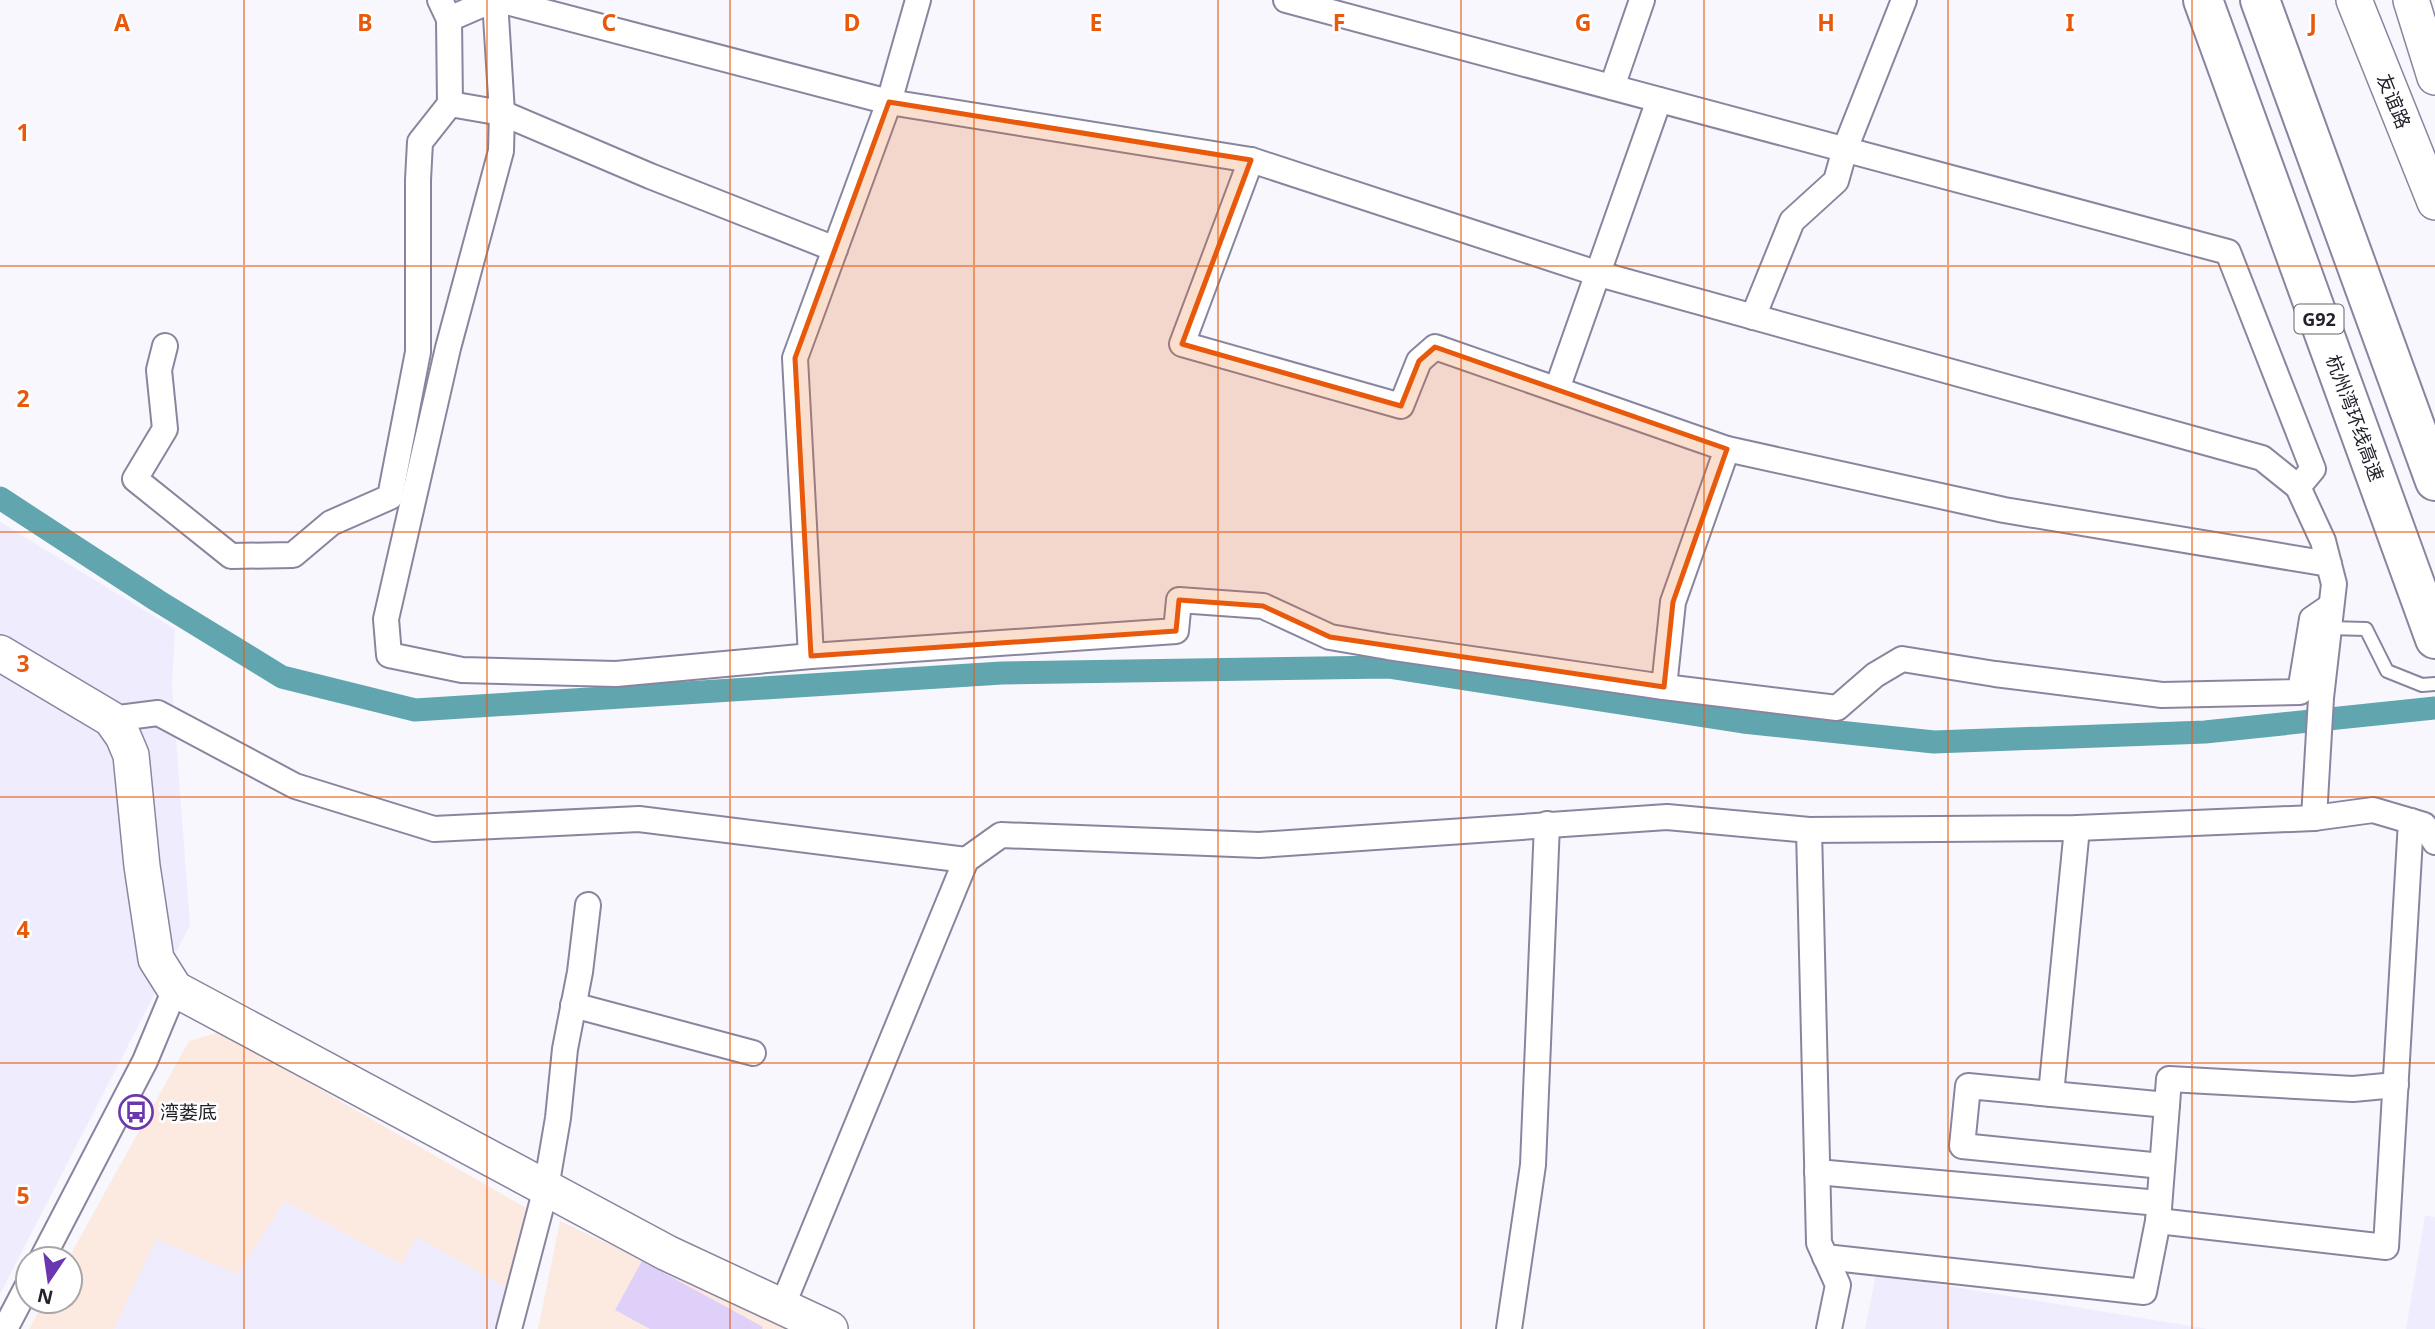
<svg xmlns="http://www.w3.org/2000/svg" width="2435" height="1329" font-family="'Noto Sans','Noto Sans SC',sans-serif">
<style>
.commercial{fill:#fceae0}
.industrial{fill:#efecfd}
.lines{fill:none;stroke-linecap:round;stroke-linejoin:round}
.canal{stroke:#61a5ae;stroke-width:23}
.building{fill:#ded0f8}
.service-casing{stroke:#8a859f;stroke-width:16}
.minor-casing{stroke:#8a859f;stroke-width:28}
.secondary-casing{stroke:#8a859f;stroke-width:38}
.motorway-casing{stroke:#8a859f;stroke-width:42}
.service{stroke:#fff;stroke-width:12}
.minor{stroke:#fff;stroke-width:24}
.secondary{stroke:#fff;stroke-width:35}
.motorway{stroke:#fff;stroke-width:38}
.marked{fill:#e8590c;fill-opacity:0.2;stroke:#e8590c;stroke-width:5;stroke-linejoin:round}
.grid{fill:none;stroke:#e8590c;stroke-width:2;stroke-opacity:0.55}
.labels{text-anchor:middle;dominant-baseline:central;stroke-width:5;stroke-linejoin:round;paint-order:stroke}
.shield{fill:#fff;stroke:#65646b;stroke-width:2}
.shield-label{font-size:18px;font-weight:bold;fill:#23212b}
.street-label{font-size:19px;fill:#23212b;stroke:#fff}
.poi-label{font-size:19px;fill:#23212b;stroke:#fff;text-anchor:start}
.grid-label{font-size:23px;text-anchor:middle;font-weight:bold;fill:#e8590c;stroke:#fff;stroke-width:5;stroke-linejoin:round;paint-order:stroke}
</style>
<rect width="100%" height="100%" fill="#f8f7fd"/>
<g class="commercial">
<polygon points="220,1032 526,1208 507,1288 418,1238 401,1264 285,1201 238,1275 156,1240 114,1329 29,1329 44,1301 70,1301 70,1259 68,1259 189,1041"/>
<polygon points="560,1221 789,1329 538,1329"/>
</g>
<g class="industrial">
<polygon points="0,522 175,629 172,686 190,925 0,1294"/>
<polygon points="285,1201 401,1264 417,1237 507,1288 495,1329 114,1329 156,1239 238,1274"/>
<polygon points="2425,1216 2435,1217 2435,1329 2406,1329"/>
<polygon points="1876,1274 2208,1329 1865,1329"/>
</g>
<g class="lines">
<polyline class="canal" points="0,498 158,601 282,677 415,710 1002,673 1388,667 1743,722 1934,742 2205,732 2435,708"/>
</g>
<polygon class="building" points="642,1261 763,1327 762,1329 650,1329 615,1310"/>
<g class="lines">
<g class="service-casing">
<polyline id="service" points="2329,628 2366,629 2387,671 2422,685 2435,684"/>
</g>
<g class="minor-casing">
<g id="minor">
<polyline points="495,0 502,113 501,151 448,348 386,619 389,655 462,670 616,674 811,656 1176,631 1179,600 1263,606 1330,637 1388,647 1664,687 1837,708 1875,675 1902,659 1995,674 2162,695 2300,692 2312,619 2331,606"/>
<polyline points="499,0 889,102 1251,160 1599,274 2262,458 2298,487 2323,541 2334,584 2321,698 2314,818"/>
<polyline points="1286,0 2228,252 2313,469 2298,487"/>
<polyline points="449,19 493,0"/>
<polyline points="1612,87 1642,0"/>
<polyline points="450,104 502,113 650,176 835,249"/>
<polyline points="1251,160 1182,344 1401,406 1419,361 1435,347 1727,449 2004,510 2329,564"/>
<polyline points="1753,317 1792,221 1836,181 1845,149 1904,0"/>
<polyline points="165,346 159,370 165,429 135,479 231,556 293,555 331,523 390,497 418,352 418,180 420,142 450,104 449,19 440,0"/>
<polyline points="1557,389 1659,100"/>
<polyline points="811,656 795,358 889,102 918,0"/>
<polyline points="1664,687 1673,602 1727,449"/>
<polyline points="111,719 158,713 295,786 434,829 639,819 966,860"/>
<polyline points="1809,830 1819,1243 1838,1285 1829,1329"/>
<polyline points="573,1005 753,1053"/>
<polyline points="2051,1094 2077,828"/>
<polyline points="2162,1166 1962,1146 1968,1086 2167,1105"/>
<polyline points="1817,1172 2159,1203"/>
<polyline points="2158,1221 2386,1247 2411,821"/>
<polyline points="1825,1257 2144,1292 2158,1221 2169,1079 2353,1089 2396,1085"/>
<polyline points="42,1259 145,1061 175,989"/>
<polyline points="782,1307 966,860 1001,835 1259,845 1667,817 1809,830 2077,828 2314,818 2373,810 2424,825 2435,842"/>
<polyline points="5,1329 28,1285"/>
<polyline points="509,1329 546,1188 558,1118 565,1049 580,972 588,905"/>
<polyline points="1509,1329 1533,1165 1547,824"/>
</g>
</g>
<g class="secondary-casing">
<g id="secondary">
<polyline points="2354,0 2435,202"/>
<polyline points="2411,0 2435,77"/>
<polyline points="0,653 111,719 123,736 131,755 142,866 156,959 175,989 667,1253 830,1329"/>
</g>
</g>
<g class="motorway-casing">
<g id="motorway">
<polyline points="2203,0 2435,639"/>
<polyline points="2260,0 2435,481"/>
</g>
</g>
<use href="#service" class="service"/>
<use href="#minor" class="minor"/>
<use href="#secondary" class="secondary"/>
<use href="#motorway" class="motorway"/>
</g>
<path class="marked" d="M 889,102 L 1251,160 L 1182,344 L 1401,406 L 1419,361 L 1435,347 L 1727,449 L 1673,602 L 1664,687 L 1330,637 L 1263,606 L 1179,600 L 1176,631 L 811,656 L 795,358 Z"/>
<path class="grid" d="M 244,0 L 244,1329M 487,0 L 487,1329M 730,0 L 730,1329M 974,0 L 974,1329M 1218,0 L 1218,1329M 1461,0 L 1461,1329M 1704,0 L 1704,1329M 1948,0 L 1948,1329M 2192,0 L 2192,1329M 0,266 L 2435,266M 0,532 L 2435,532M 0,797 L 2435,797M 0,1063 L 2435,1063"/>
<defs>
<g id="bus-ring" transform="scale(1.75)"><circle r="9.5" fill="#fff" stroke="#6a37ae" stroke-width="1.5"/><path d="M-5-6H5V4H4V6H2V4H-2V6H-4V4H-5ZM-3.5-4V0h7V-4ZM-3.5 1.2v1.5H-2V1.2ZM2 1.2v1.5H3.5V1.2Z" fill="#6a37ae"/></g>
</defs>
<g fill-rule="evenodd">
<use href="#bus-ring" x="136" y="1112"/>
</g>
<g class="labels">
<rect class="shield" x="2294.5" y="304.5" width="49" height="29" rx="5"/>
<g class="shield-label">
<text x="2319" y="319">G92</text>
</g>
<g class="street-label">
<text transform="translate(2394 101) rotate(68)">友谊路</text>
<text transform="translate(2355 418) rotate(70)">杭州湾环线高速</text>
</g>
<g class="poi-label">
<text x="160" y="1112">湾蒌底</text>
</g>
</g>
<g class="grid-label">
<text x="122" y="31">A</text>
<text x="365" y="31">B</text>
<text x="609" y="31">C</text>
<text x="852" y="31">D</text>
<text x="1096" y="31">E</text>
<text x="1339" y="31">F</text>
<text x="1583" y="31">G</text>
<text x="1826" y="31">H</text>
<text x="2070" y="31">I</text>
<text x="2313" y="31">J</text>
<text x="23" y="141">1</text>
<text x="23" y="407">2</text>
<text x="23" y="672">3</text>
<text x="23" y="938">4</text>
<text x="23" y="1204">5</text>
</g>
<g transform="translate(49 1280) rotate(193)"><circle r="33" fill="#ffffff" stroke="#a7a6aa" stroke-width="2"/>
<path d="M0-5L12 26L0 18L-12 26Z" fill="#6a37ae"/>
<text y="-10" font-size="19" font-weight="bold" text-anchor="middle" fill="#23212b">N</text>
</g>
</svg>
